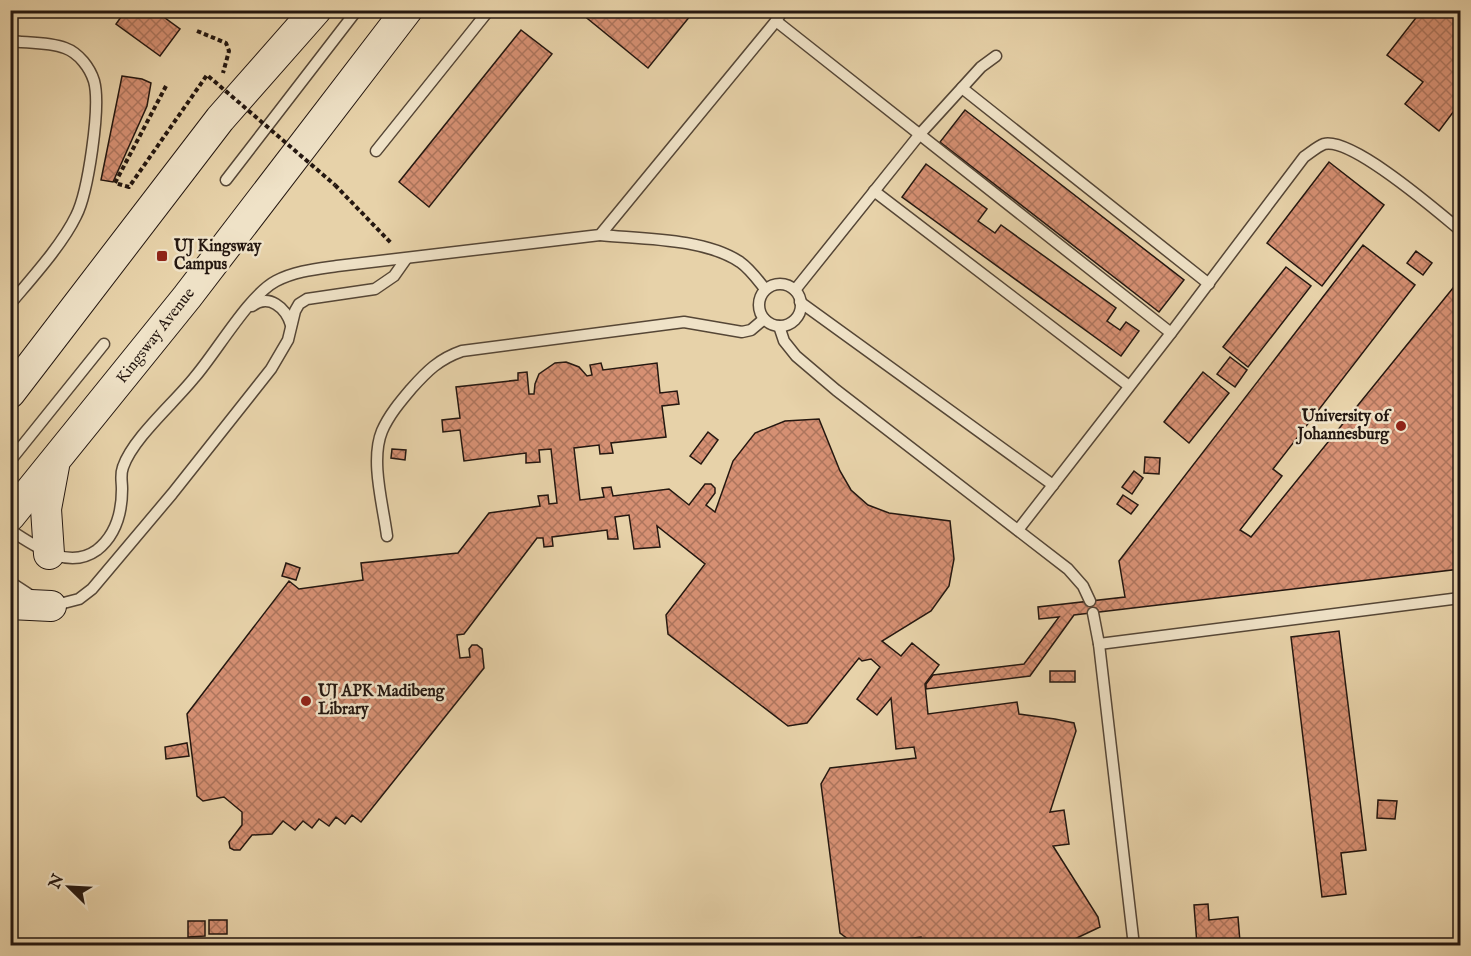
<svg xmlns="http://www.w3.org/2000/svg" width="1471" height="956" font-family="'IM FELL English',serif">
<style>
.building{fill:url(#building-cross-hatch);stroke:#241710;stroke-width:1.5}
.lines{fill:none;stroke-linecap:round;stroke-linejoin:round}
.lane-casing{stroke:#554636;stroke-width:13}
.secondary-casing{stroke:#241710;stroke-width:32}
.path{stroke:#241710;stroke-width:4;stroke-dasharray:4.5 3;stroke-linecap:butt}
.lane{stroke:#efe2c7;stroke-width:10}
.secondary{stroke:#efe2c7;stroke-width:30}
.path-bridge{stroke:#241710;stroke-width:4;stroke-dasharray:4.5 3;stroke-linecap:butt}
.poi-dot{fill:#8f2418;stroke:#efe2c7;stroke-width:2}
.labels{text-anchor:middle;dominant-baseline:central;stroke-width:5;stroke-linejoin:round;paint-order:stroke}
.poi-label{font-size:16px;font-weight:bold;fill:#241710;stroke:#efe2c7;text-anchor:start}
.street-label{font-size:16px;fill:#241710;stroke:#efe2c7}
</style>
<defs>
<pattern id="building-cross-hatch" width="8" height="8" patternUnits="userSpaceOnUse" patternTransform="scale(1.5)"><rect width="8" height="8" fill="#d69073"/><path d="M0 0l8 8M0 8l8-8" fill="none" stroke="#ad755d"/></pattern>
</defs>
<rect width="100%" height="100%" fill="#e7d2a9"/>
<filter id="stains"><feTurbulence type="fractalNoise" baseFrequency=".00333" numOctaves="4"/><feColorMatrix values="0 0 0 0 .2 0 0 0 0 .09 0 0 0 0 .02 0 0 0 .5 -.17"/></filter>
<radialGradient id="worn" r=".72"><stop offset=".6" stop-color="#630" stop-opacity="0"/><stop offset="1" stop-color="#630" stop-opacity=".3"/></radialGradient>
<g class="building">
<polygon points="126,10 154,10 180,29 160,56 116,24"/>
<polygon points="577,10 695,10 648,68"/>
<polygon points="1422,10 1460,10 1460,103 1439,131 1405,104 1423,82 1387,55"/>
<polygon points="521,30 552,54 429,207 399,182"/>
<polygon points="122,76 142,79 151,83 147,106 113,182 101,180"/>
<polygon points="965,110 1184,280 1159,312 940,142"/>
<polygon points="1329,162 1384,205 1322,286 1267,243"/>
<polygon points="926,164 987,209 978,221 995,233 1001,225 1116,308 1107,321 1120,330 1126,322 1139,331 1121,356 902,197"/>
<polygon points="1363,245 1415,285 1273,469 1282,476 1240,530 1251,537 1453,288 1460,293 1460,375 1456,380 1460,383 1460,569 1074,615 1030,676 926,689 926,684 933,675 1024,664 1059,617 1039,619 1038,607 1125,597 1119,561"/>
<polygon points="1416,251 1432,263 1423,275 1407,263"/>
<polygon points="1286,267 1311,286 1248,367 1223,347"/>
<polygon points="1230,357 1247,370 1235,387 1217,374"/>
<polygon points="566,362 579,367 587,376 592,375 590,365 601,363 603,370 657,363 660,393 677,391 679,404 662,406 666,437 611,443 613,453 600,454 599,445 574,448 580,500 604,497 602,488 611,487 613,496 669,489 689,505 705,484 711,484 715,488 715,493 706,505 715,512 733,461 755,433 785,421 819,419 840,471 851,490 868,505 889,513 950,521 954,559 949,586 931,611 882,641 901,656 912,643 939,665 925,684 928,714 1017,702 1019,714 1055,719 1074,723 1076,731 1050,812 1064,810 1069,844 1053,846 1098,917 1100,927 1060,946 921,946 921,937 856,945 840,933 821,784 830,768 916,758 914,747 896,749 891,698 877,715 857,699 880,667 871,659 862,661 859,658 807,723 788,726 668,634 666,615 705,564 657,526 660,547 634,549 629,515 615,517 618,539 608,539 607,530 552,537 553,546 544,547 543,538 537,538 464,634 457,635 460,658 470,657 469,649 472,645 477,645 482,649 484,668 361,822 352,815 345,824 336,817 329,826 319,819 312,828 303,821 295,830 283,821 272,834 252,835 240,850 234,850 230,848 229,842 242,825 242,812 224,797 203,801 197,796 187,714 289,581 299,589 363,580 361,563 458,553 489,513 540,506 538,496 548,495 549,504 557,503 551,449 539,450 540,462 526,463 526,453 464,461 460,430 443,432 442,420 460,418 456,387 518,380 518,373 527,372 529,394 534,394 535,384 539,374 555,363"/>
<polygon points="1203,372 1229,393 1189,443 1164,422"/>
<polygon points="708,432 718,440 701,464 690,456"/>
<polygon points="392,449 406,450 405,460 391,458"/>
<polygon points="1145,457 1160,458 1159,474 1144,473"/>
<polygon points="1134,471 1143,478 1132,494 1122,487"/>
<polygon points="1123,495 1138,505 1131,514 1117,504"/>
<polygon points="286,563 300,568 296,580 282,576"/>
<polygon points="1339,631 1366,850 1341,853 1346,894 1322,897 1291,637"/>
<rect x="1050" y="671" width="25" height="11"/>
<polygon points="187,743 189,756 166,759 165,747"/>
<polygon points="1378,800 1397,801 1395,819 1377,818"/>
<polygon points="1208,904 1209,920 1238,917 1240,942 1197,945 1194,905"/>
<rect x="209" y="920" width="18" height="14"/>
<polygon points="188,921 205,921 205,936 188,937"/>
</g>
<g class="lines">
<g class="lane-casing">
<g id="lane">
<polyline points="783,10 776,21 1171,333"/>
<path d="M 10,41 C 27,43 49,42 65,48 C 79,53 90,68 94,81 C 101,106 88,193 76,216 C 62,245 31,279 10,304"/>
<polyline points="962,88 1209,284"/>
<polyline points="376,151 489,10"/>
<polyline points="226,180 357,10"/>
<polyline points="874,191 1129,386"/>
<path d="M 600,235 C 642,239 704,238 740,262 C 750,269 757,279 765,289"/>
<circle cx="780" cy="305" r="21"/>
<polyline points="795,290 920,134 981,67 996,56"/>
<polyline points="800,302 1053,485"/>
<path d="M 252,306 C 269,293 286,308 291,325"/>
<polyline points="779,326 784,341 796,356 836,390 1068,569 1083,586 1090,601"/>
<polyline points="10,461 104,344"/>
<path d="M 10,530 C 35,546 68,571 97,550 C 116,535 122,512 122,489 C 122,481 120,475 123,467 C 133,438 174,403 194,378 C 216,353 249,295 276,281 C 295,271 316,269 337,266 L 600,235 L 776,21"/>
<path d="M 1018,530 L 1171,333 L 1304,157 C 1310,153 1318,146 1324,144 C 1352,137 1437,211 1460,230"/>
<path d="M 387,536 C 383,505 370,460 382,431 C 389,415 400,402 411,389 C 427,371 439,359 462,351 L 684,322 L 742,332 L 751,330 L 764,319"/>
<polyline points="10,582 33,597"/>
<polyline points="52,606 79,599 92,589 172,494 271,369 288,340 295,311 299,304 307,299 375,289 394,276 406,259"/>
<polyline points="1093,613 1099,644 1134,946"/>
<polyline points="1099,644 1460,598"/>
</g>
</g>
<g class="secondary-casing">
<g id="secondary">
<polyline points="10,393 220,119 316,10"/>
<polyline points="10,516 187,297 407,10"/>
<polyline points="49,554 46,509 54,466"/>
<polyline points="10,604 51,606"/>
</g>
</g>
<g class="path">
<polyline points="197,31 226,43 229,51 223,73"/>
<polyline points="335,185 391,243"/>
</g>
<use href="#lane" class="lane"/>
<use href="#secondary" class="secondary"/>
<polyline class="path-bridge" points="166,86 115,183 129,187 207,75 335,185"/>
</g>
<g class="poi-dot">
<rect x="156" y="250" width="12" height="12" rx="3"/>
<circle cx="1401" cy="426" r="6"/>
<circle cx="306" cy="701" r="6"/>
</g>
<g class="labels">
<g class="poi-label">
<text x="174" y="247">UJ Kingsway<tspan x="174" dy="18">Campus</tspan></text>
<text x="1389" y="417" text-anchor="end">University of<tspan x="1389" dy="18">Johannesburg</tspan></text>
<text x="318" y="692">UJ APK Madibeng<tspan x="318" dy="18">Library</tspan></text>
</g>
<g class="street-label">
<text transform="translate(156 336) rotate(-52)">Kingsway Avenue</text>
</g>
</g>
<rect width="1471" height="956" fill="none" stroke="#e7d2a9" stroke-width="36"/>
<rect x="12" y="12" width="1447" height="932" fill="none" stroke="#241710" stroke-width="3"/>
<rect x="18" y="18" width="1435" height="920" fill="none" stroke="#241710" stroke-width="1.5"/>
<g transform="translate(69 887) rotate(294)" stroke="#efe2c7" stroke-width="4.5" paint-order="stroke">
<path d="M0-4.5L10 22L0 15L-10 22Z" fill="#241710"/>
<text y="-9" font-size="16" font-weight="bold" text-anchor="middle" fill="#241710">N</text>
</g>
<rect width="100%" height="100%" filter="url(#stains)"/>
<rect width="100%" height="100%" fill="url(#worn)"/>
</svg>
